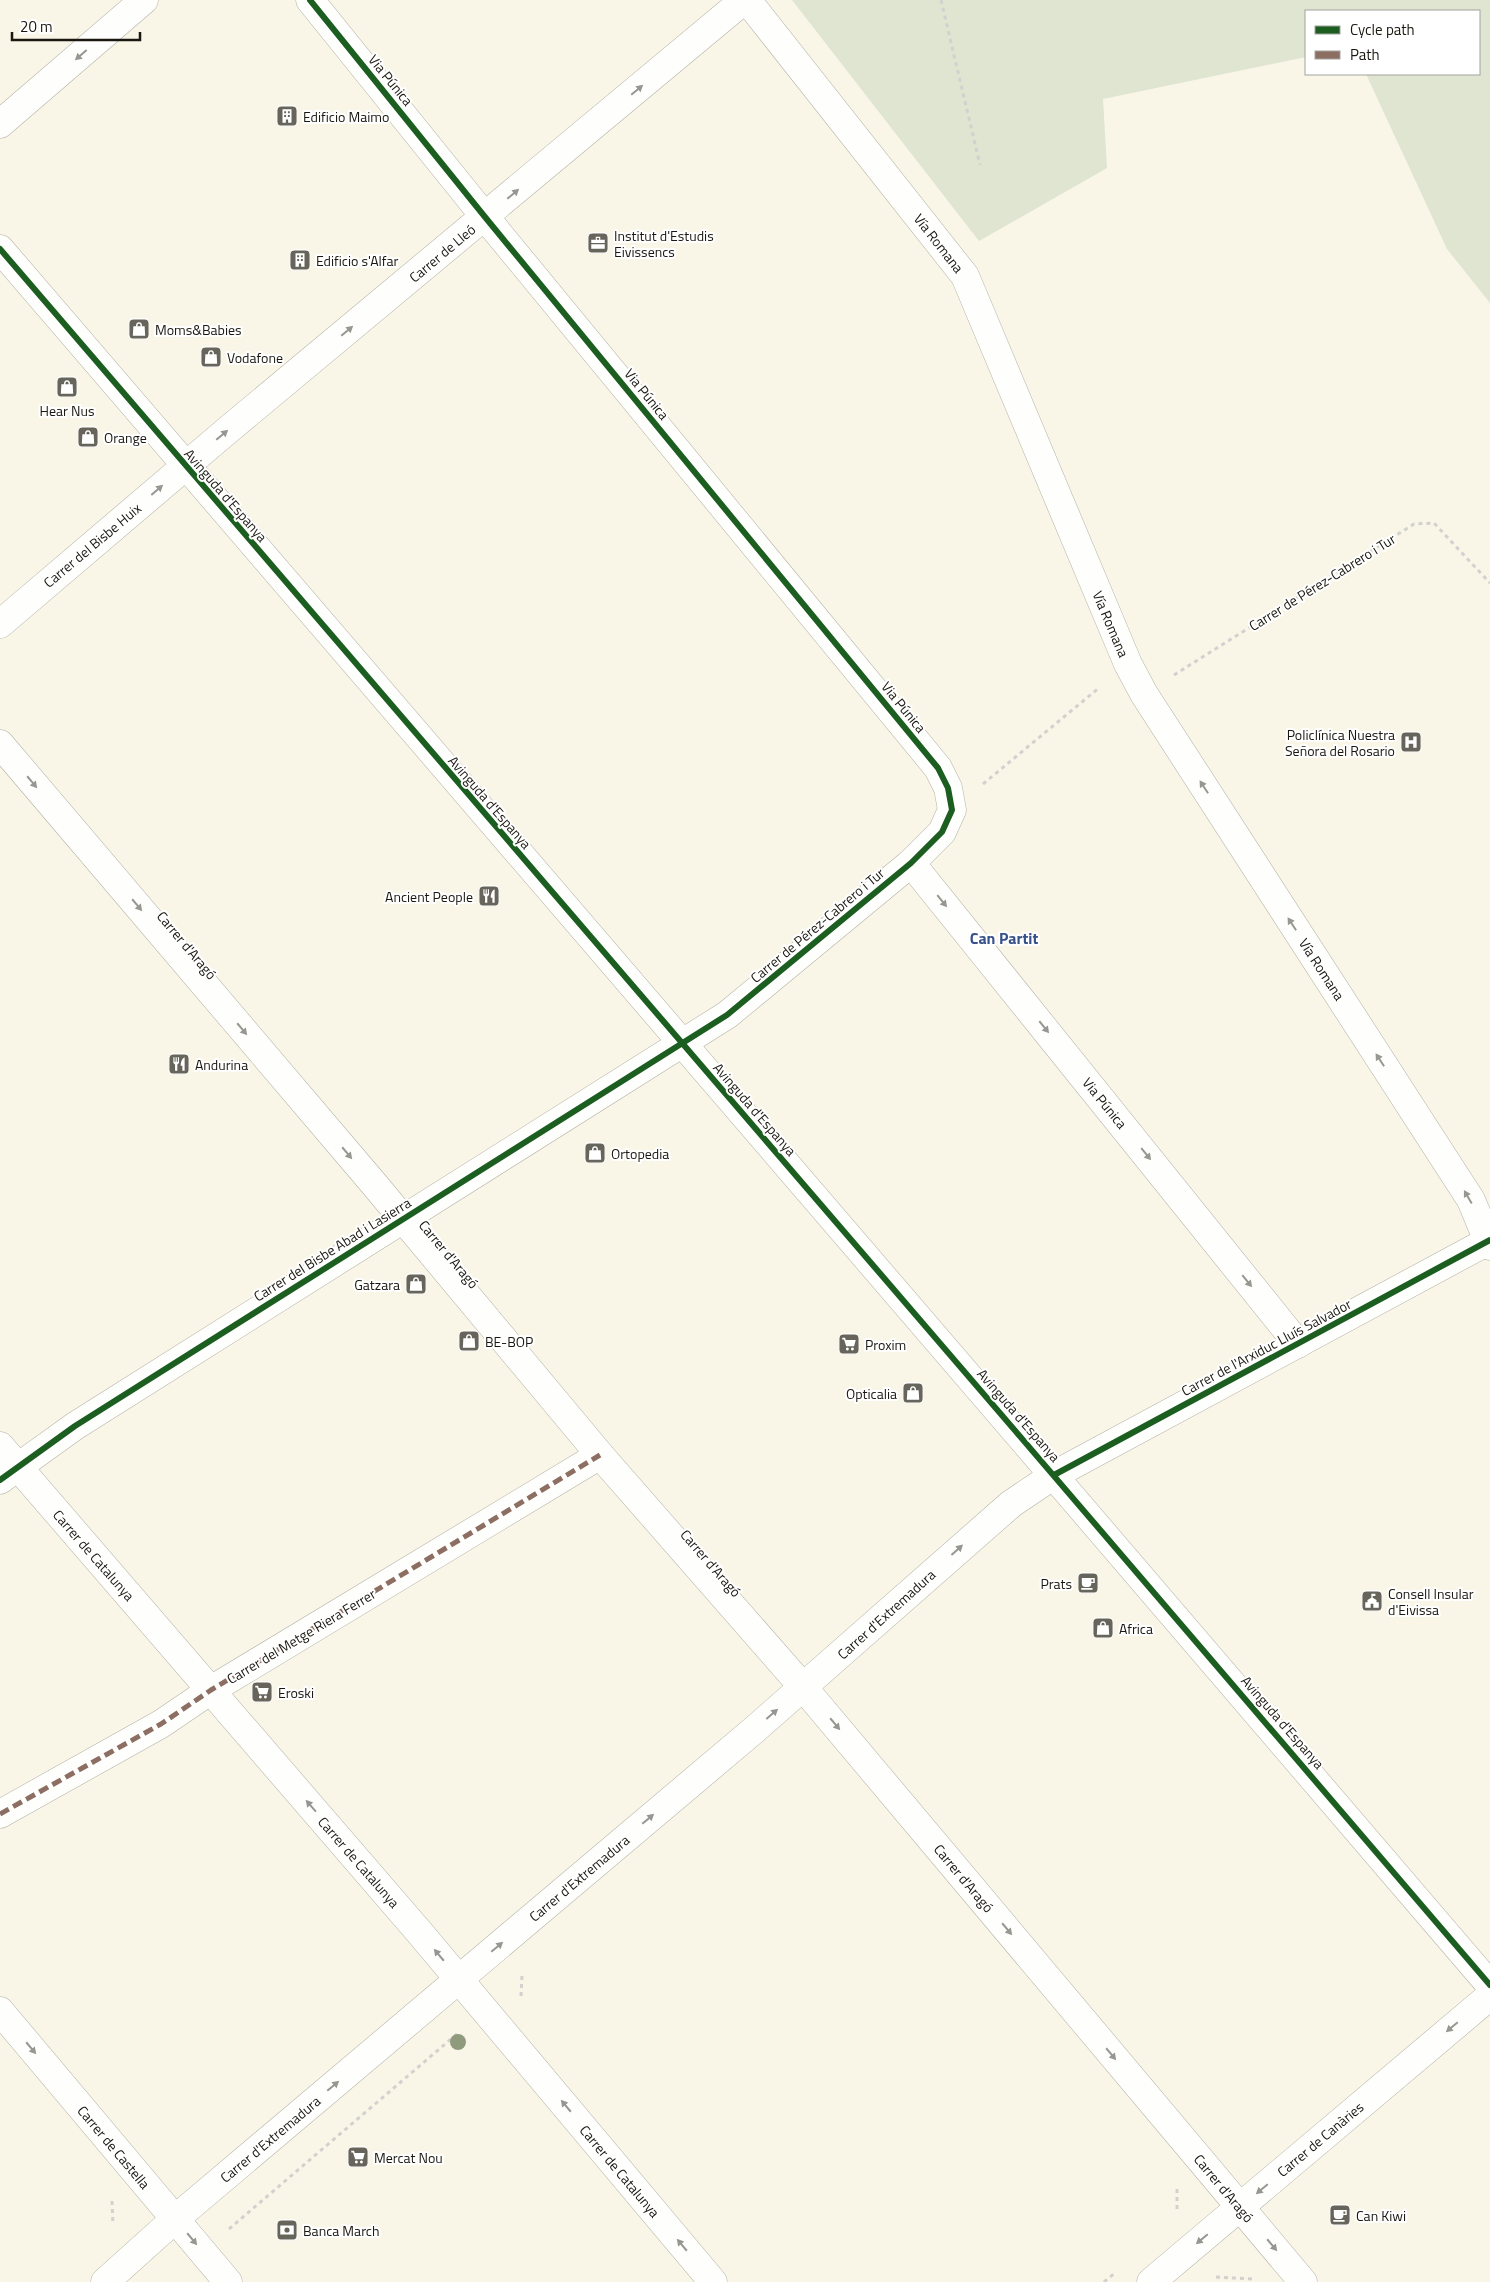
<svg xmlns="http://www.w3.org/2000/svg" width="1490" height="2282" font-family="'Titillium Web',sans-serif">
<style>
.green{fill:#dfe5d1}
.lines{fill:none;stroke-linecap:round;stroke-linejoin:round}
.minor-casing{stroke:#b3b0a5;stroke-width:29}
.path{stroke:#d3d1ce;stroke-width:3;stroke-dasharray:4 4;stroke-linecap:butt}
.minor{stroke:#fefefc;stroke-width:28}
.quiet{stroke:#8d6e63;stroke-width:5;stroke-dasharray:10 5;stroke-linecap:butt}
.cycleway-casing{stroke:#fff;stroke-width:9}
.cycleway{stroke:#1b5e20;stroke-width:6}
.tree{fill:#909b7e}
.oneway{fill:#979691}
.labels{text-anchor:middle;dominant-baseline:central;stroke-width:4;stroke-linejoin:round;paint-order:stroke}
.street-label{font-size:14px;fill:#19170f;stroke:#fff}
.poi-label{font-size:14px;fill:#19170f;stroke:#fff;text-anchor:start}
.quarter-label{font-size:16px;font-weight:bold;fill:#37518b;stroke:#fff}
</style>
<rect width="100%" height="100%" fill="#f9f6e8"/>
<polygon class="green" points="792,0 1490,0 1490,303 1447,249 1366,74 1479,74 1479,11 1306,11 1306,57 1103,99 1107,168 979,241"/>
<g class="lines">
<g class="minor-casing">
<g id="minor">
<polyline points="747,0 965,276 1128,664 1144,694 1471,1200 1490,1246"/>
<polyline points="0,124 144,0"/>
<path d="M 0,249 C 493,830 996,1404 1490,1985"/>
<polyline points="0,624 229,429 744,0"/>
<polyline points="0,744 374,1184 600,1455 803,1687 1303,2282"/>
<polyline points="911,863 1298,1344"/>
<polyline points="0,1446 420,1933 713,2282"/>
<polyline points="0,1480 75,1426 727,1015 911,863 942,832 952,810 948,788 938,768 485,217 310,0"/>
<polyline points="0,1814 161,1724 211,1690 600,1455"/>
<polyline points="0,2011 228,2282"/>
<polyline points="105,2282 175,2219 754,1730 1011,1504 1054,1475 1490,1240"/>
<polyline points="1151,2282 1490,1996"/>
</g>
</g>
<g class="path">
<polyline points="941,0 980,165"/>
<polyline points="1174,675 1414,524 1434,523 1490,583"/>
<polyline points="983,784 1100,687"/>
<polyline points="521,1996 522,1975"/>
<polyline points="1177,2189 1177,2212"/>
<polyline points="112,2201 113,2225"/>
<polyline points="229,2229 458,2033"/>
<polyline points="1216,2277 1252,2279"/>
<polyline points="1104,2282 1115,2273"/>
</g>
<use href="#minor" class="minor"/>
<polyline class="quiet" points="0,1814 161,1724 211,1690 600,1455"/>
<g class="cycleway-casing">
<g id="cycleway">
<path d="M 0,249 C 493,830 996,1404 1490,1985"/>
<polyline points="1054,1475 1490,1240"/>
<polyline points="0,1480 75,1426 727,1015 911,863 942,832 952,810 948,788 938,768 485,217 310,0"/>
</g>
</g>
<use href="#cycleway" class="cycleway"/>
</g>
<circle class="tree" cx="458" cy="2042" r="8"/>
<defs><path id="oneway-solid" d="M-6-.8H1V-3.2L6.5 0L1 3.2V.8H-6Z" transform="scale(1.25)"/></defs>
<g class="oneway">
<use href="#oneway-solid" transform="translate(81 55) rotate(139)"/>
<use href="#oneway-solid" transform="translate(637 90) rotate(-40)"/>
<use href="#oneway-solid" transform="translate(513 194) rotate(-40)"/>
<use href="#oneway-solid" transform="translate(347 331) rotate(-40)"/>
<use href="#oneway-solid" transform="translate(222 435) rotate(-40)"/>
<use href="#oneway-solid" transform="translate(157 490) rotate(-41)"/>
<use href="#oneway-solid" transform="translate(32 782) rotate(50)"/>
<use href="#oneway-solid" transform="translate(1204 787) rotate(-123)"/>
<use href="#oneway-solid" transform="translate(942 901) rotate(51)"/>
<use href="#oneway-solid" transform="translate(137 905) rotate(50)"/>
<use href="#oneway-solid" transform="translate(1292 924) rotate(-123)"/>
<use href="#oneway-solid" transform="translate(1044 1027) rotate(51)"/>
<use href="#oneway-solid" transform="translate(242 1029) rotate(50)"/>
<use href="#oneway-solid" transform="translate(1380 1060) rotate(-123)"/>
<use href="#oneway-solid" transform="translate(347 1153) rotate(50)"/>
<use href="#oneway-solid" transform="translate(1146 1154) rotate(51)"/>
<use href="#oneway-solid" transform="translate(1468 1197) rotate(-120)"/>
<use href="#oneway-solid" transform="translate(1247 1281) rotate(51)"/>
<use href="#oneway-solid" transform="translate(957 1550) rotate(-42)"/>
<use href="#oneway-solid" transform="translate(772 1714) rotate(-41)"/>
<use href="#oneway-solid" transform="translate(835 1724) rotate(50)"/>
<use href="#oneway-solid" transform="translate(311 1806) rotate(-131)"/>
<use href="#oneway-solid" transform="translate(648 1819) rotate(-40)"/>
<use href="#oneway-solid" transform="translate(1007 1929) rotate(50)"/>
<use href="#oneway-solid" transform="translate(497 1947) rotate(-40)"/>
<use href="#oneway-solid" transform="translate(439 1955) rotate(-130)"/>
<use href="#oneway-solid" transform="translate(1452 2027) rotate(140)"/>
<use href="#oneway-solid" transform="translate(31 2048) rotate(50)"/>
<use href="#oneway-solid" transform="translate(1111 2054) rotate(50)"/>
<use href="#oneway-solid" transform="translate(333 2086) rotate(-40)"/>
<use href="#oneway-solid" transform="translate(566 2106) rotate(-130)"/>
<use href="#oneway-solid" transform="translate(1262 2189) rotate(140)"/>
<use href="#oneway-solid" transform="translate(192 2239) rotate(50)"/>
<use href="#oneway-solid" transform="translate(1202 2239) rotate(140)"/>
<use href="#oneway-solid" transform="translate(682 2245) rotate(-130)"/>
<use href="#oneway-solid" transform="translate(1272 2245) rotate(50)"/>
</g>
<defs>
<g id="building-square" transform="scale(1.125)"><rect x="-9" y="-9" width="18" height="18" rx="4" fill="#67655b" stroke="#fff"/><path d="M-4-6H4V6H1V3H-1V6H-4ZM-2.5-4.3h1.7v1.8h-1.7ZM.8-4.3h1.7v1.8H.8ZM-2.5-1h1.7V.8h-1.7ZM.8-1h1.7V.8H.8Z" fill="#fff"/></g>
<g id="office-square" transform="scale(1.125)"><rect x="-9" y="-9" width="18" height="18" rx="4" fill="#67655b" stroke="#fff"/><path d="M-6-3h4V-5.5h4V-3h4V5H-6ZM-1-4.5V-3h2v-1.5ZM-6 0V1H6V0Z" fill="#fff"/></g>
<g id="shop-square" transform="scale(1.125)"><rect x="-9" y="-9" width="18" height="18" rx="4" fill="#67655b" stroke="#fff"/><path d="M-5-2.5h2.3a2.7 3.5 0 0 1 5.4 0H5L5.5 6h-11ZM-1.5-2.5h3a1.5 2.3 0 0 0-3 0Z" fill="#fff"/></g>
<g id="hospital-square" transform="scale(1.125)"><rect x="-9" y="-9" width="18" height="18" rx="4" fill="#67655b" stroke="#fff"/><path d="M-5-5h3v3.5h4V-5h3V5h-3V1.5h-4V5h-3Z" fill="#fff"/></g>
<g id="restaurant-square" transform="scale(1.125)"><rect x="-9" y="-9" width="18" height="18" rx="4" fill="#67655b" stroke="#fff"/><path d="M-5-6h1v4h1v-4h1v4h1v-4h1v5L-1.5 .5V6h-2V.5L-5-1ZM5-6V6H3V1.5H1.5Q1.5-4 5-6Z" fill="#fff"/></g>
<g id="supermarket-square" transform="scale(1.125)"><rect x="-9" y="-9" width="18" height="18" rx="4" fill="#67655b" stroke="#fff"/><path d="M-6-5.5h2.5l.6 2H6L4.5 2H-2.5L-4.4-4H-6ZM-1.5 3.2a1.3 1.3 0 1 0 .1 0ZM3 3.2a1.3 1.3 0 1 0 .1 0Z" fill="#fff"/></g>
<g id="cafe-square" transform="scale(1.125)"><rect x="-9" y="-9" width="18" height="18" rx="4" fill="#67655b" stroke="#fff"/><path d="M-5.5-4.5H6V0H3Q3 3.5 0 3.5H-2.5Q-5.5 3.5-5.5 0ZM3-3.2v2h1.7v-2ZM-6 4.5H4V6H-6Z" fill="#fff"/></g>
<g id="civic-square" transform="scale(1.125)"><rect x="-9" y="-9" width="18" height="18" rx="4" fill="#67655b" stroke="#fff"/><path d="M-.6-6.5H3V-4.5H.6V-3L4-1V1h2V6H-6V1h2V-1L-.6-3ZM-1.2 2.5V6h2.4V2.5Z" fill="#fff"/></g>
<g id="bank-square" transform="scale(1.125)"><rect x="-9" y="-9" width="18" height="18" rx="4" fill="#67655b" stroke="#fff"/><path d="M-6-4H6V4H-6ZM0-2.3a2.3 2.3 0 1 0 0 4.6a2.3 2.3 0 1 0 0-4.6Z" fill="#fff"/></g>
</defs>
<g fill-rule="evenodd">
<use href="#building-square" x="287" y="116"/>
<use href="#office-square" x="598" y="243"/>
<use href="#building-square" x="300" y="260"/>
<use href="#shop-square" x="139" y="329"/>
<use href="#shop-square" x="211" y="357"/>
<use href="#shop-square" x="67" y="387"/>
<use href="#shop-square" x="88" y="437"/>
<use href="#hospital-square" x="1411" y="742"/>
<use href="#restaurant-square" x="489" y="896"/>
<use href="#restaurant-square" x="179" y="1064"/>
<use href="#shop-square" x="595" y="1153"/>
<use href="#shop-square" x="416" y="1284"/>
<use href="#shop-square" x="469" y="1341"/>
<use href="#supermarket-square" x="849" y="1344"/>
<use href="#shop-square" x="913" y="1393"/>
<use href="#cafe-square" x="1088" y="1583"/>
<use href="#civic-square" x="1372" y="1601"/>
<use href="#shop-square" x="1103" y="1628"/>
<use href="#supermarket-square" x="262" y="1692"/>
<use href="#supermarket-square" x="358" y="2157"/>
<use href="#cafe-square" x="1340" y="2215"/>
<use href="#bank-square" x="287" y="2230"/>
</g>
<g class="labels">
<g class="street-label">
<text transform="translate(391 80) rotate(51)">Via Púnica</text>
<text transform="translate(939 243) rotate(52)">Vía Romana</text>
<text transform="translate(442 253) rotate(-40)">Carrer de Lleó</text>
<text transform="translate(647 394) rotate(51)">Via Púnica</text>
<text transform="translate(226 495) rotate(49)">Avinguda d'Espanya</text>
<text transform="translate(92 545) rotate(-40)">Carrer del Bisbe Huix</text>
<text transform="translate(1322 582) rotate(-32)">Carrer de Pérez-Cabrero i Tur</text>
<text transform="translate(1111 624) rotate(67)">Vía Romana</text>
<text transform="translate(904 707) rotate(51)">Via Púnica</text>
<text transform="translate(490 802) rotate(49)">Avinguda d'Espanya</text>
<text transform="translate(817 925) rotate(-40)">Carrer de Pérez-Cabrero i Tur</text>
<text transform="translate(187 945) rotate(50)">Carrer d'Aragó</text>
<text transform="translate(1322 969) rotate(57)">Vía Romana</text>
<text transform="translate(1105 1103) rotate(51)">Via Púnica</text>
<text transform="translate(755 1109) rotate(49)">Avinguda d'Espanya</text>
<text transform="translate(332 1249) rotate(-32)">Carrer del Bisbe Abad i Lasierra</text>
<text transform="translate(449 1254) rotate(50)">Carrer d'Aragó</text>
<text transform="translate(1266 1347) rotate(-28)">Carrer de l'Arxiduc Lluís Salvador</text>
<text transform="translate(1019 1415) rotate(49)">Avinguda d'Espanya</text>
<text transform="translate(94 1555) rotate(49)">Carrer de Catalunya</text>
<text transform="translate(711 1563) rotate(49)">Carrer d'Aragó</text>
<text transform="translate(886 1614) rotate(-42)">Carrer d'Extremadura</text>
<text transform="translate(301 1636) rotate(-31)">Carrer del Metge Riera Ferrer</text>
<text transform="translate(1283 1722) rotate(49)">Avinguda d'Espanya</text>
<text transform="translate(359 1862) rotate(49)">Carrer de Catalunya</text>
<text transform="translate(579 1878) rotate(-40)">Carrer d'Extremadura</text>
<text transform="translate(964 1878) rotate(50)">Carrer d'Aragó</text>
<text transform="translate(270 2139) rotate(-40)">Carrer d'Extremadura</text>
<text transform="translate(1320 2139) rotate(-40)">Carrer de Canàries</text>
<text transform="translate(114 2147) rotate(50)">Carrer de Castella</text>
<text transform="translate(620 2171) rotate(50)">Carrer de Catalunya</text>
<text transform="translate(1224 2188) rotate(50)">Carrer d'Aragó</text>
</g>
<g class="poi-label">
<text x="303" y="116">Edificio Maimo</text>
<text x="614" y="235">Institut d'Estudis<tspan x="614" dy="16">Eivissencs</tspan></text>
<text x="316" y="260">Edificio s'Alfar</text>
<text x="155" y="329">Moms&amp;Babies</text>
<text x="227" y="357">Vodafone</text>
<text x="67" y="410" text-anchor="middle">Hear Nus</text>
<text x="104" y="437">Orange</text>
<text x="1395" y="734" text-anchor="end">Policlínica Nuestra<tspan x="1395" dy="16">Señora del Rosario</tspan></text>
<text x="473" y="896" text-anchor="end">Ancient People</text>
<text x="195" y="1064">Andurina</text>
<text x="611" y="1153">Ortopedia</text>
<text x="400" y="1284" text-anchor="end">Gatzara</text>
<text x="485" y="1341">BE-BOP</text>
<text x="865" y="1344">Proxim</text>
<text x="897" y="1393" text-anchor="end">Opticalia</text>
<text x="1072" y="1583" text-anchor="end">Prats</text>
<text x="1388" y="1593">Consell Insular<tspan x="1388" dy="16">d'Eivissa</tspan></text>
<text x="1119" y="1628">Africa</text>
<text x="278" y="1692">Eroski</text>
<text x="374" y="2157">Mercat Nou</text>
<text x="1356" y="2215">Can Kiwi</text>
<text x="303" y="2230">Banca March</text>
</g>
<g class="quarter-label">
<text x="1004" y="938">Can Partit</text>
</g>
</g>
<rect x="1305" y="10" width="175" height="65" fill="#ffffff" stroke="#a3a29f"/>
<rect x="1315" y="26" width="25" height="8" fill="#1b5e20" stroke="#a3a29f"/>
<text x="1350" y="35" font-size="15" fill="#19170f">Cycle path</text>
<rect x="1315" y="51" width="25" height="8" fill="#8d6e63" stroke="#a3a29f"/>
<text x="1350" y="60" font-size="15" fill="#19170f">Path</text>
<path d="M12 32v8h128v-8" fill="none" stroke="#19170f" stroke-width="2.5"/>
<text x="20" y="32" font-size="15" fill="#19170f" stroke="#ffffff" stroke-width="4" paint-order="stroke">20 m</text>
</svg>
